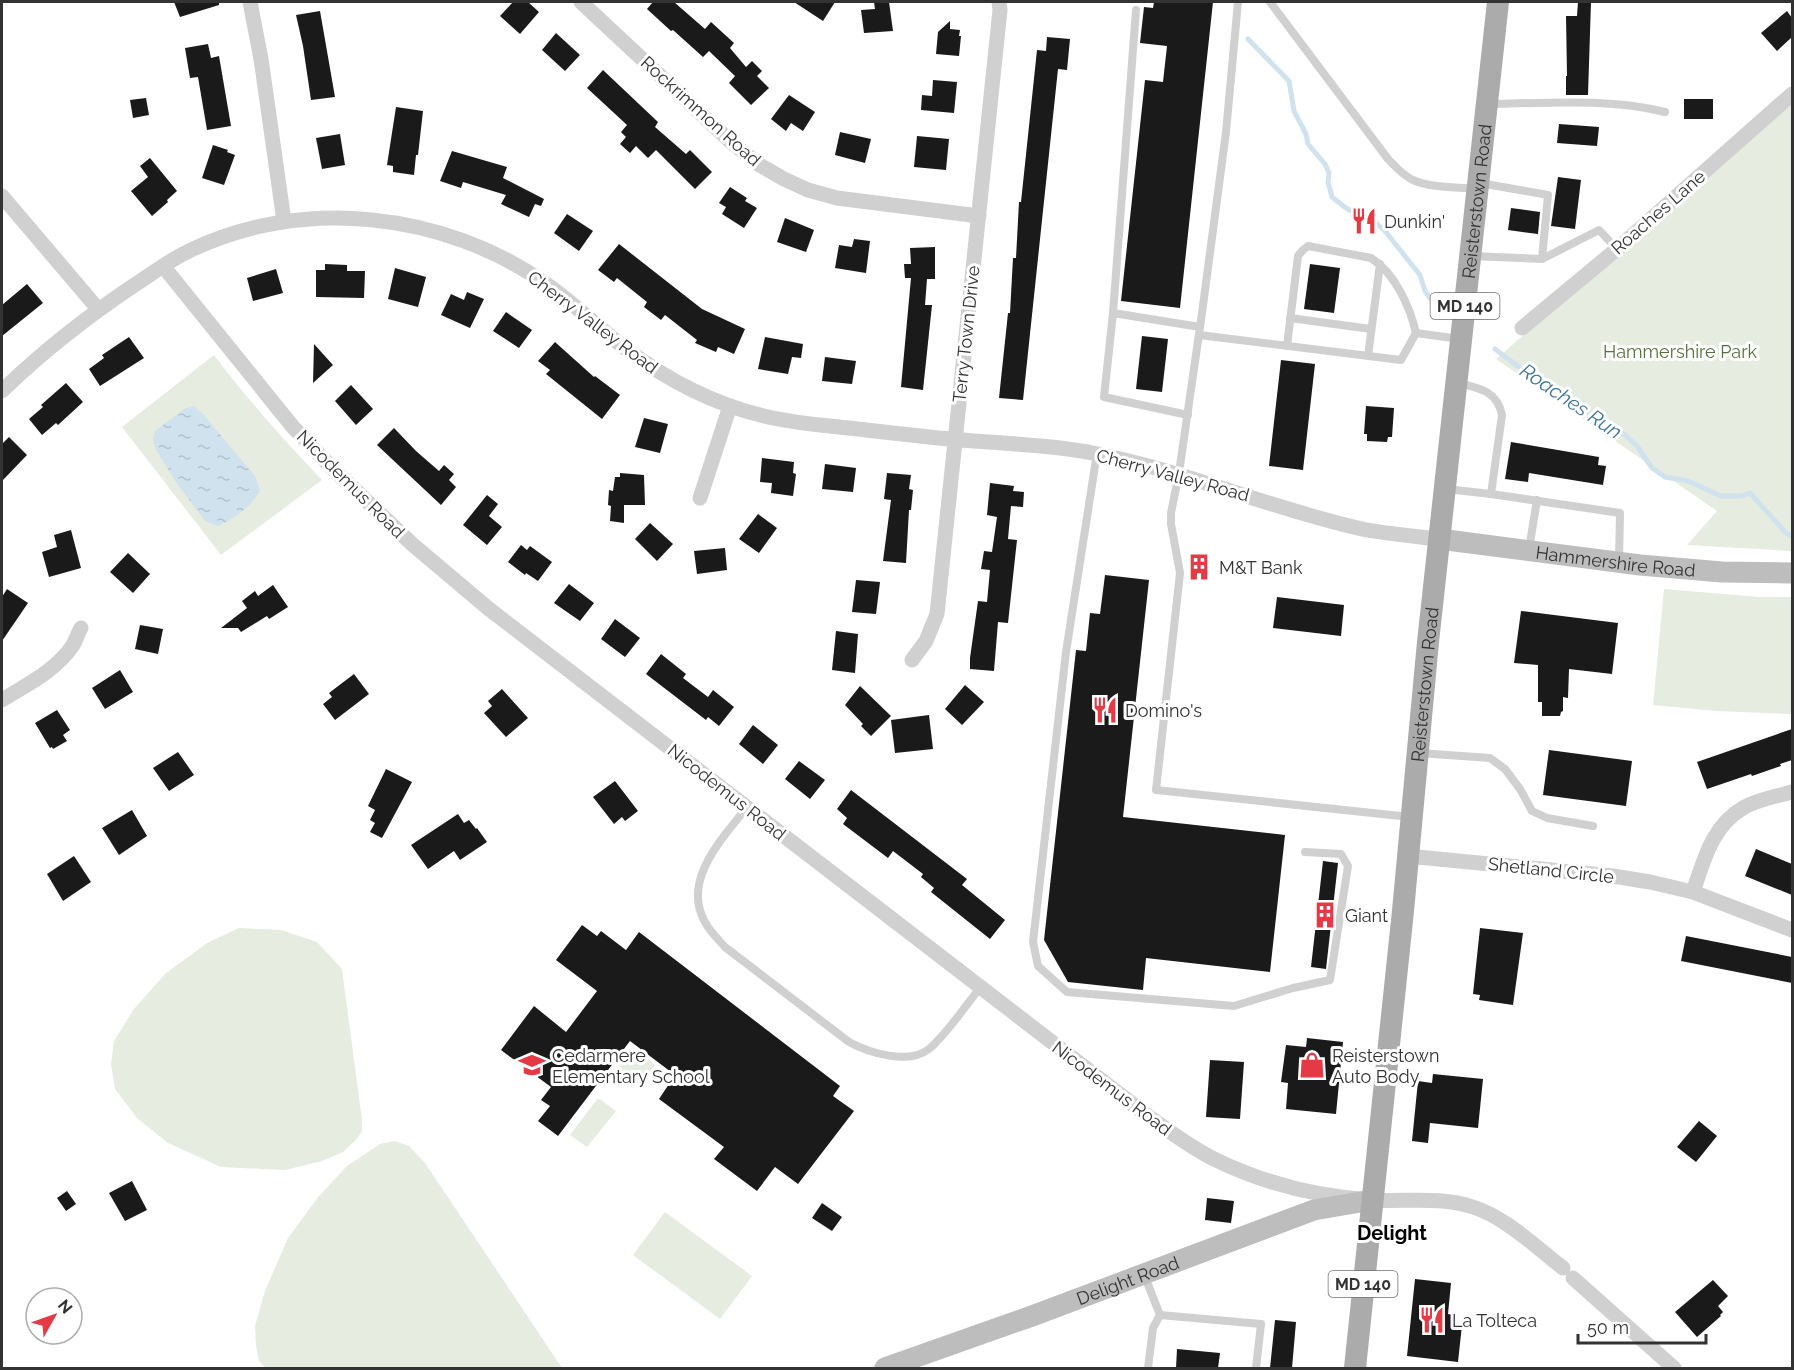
<svg xmlns="http://www.w3.org/2000/svg" width="1794" height="1370" font-family="Raleway,sans-serif">
<style>
.green{fill:#e6ecdf}
.water{fill:url(#water-ripples)}
.lines{fill:none;stroke-linecap:round;stroke-linejoin:round}
.stream{stroke:#cfe2ee;stroke-width:5}
.building{fill:#1a1a1a}
.lane{stroke:#d0d0d0;stroke-width:8}
.street{stroke:#d0d0d0;stroke-width:15}
.secondary{stroke:#bdbdbd;stroke-width:21}
.primary{stroke:#ababab;stroke-width:22}
.labels{text-anchor:middle;dominant-baseline:central;stroke-width:6;stroke-linejoin:round;paint-order:stroke}
.shield{fill:#fff;stroke:#707070;stroke-width:1.5}
.shield-label{font-size:16px;font-weight:bold;fill:#333}
.street-label{font-size:18px;fill:#333;stroke:#fff}
.poi-label{font-size:18px;fill:#333;stroke:#fff;text-anchor:start}
.park-label{font-size:18px;fill:#56703f;stroke:#fff}
.water-label{font-size:20px;font-style:italic;fill:#3f7597;stroke:#fff}
.neighbourhood-label{font-size:20px;font-weight:bold;fill:#000;stroke:#fff}
</style>
<defs>
<pattern id="water-ripples" width="26" height="14" patternUnits="userSpaceOnUse" patternTransform="scale(1.5)"><rect width="26" height="14" fill="#cfe2ee"/><path d="M2 4q2-2 4 0t4 0M15 11q2-2 4 0t4 0" fill="none" stroke="#b2c2cd"/></pattern>
</defs>
<rect width="100%" height="100%" fill="#fff"/>
<g class="green">
<polygon points="1792,103 1792,551 1687,545 1717,511 1496,359"/>
<path d="M 214,355 C 247,399 284,440 322,480 L 221,555 L 122,427 Z"/>
<polygon points="1664,589 1760,597 1792,597 1792,714 1716,711 1653,705"/>
<polygon points="239,928 281,930 317,942 342,969 362,1120 362,1131 357,1139 343,1152 322,1161 285,1170 221,1167 168,1143 137,1118 115,1089 111,1064 114,1041 134,1009 165,974 207,943"/>
<polygon points="634,1048 655,1065 643,1082 626,1084 614,1073"/>
<polygon points="598,1098 616,1111 587,1147 570,1135"/>
<polygon points="395,1141 409,1146 425,1163 562,1368 265,1368 259,1361 256,1346 255,1326 265,1291 288,1238 319,1196 347,1166 380,1144"/>
<polygon points="665,1212 752,1276 720,1319 633,1255"/>
</g>
<path class="water" d="M 194,406 L 203,414 L 255,476 L 260,491 C 250,508 236,517 218,526 L 205,521 L 178,485 L 156,450 L 153,440 L 155,431 L 184,409 Z"/>
<g class="lines">
<g class="stream">
<polyline points="1248,39 1289,81 1294,111 1306,134 1308,144 1325,164 1329,173 1328,182 1332,197 1346,208 1357,214 1368,216 1385,231 1420,275 1425,291 1433,302"/>
<polyline points="1495,349 1532,377 1624,434 1637,446 1652,468 1665,477 1688,481 1721,496 1741,496 1750,493 1786,533 1792,536"/>
</g>
</g>
<g class="building">
<polygon points="174,2 219,2 219,5 180,17"/>
<polygon points="513,2 528,2 539,12 520,34 500,16"/>
<polygon points="653,2 674,2 705,29 711,22 734,43 730,48 746,67 752,61 762,71 757,76 769,88 751,105 729,83 735,76 709,51 703,57 673,30 671,31 647,9"/>
<polygon points="794,2 835,2 823,21"/>
<polygon points="874,2 889,2 893,31 864,33 861,10 875,9"/>
<polygon points="1154,2 1213,2 1180,308 1121,301 1145,80 1163,82 1167,46 1140,43 1144,7 1153,8"/>
<polygon points="1578,2 1591,2 1588,95 1566,95 1566,76 1567,76 1566,16 1577,16"/>
<polygon points="320,11 335,97 311,100 303,46 296,15"/>
<polygon points="1787,11 1792,18 1792,37 1777,51 1761,33"/>
<polygon points="950,21 950,29 960,30 959,36 961,36 959,56 936,54 938,32"/>
<polygon points="556,33 580,55 565,71 542,50"/>
<polygon points="1047,37 1070,39 1067,70 1058,69 1023,400 999,398 1008,313 1010,313 1013,258 1016,258 1019,202 1021,202 1037,50 1046,51"/>
<polygon points="208,44 211,58 219,56 231,126 207,130 198,77 190,78 185,48"/>
<polygon points="603,70 658,122 655,127 686,154 690,150 712,172 695,189 656,150 648,158 636,146 630,153 620,144 626,137 621,132 627,125 587,88"/>
<polygon points="933,80 957,82 954,113 921,110 922,95 932,96"/>
<polygon points="789,95 815,112 803,131 791,123 786,131 771,119"/>
<polygon points="146,98 149,115 133,118 130,100"/>
<rect x="1684" y="99" width="29" height="20"/>
<polygon points="396,107 423,111 418,155 416,155 414,175 393,172 393,166 387,165"/>
<polygon points="1559,124 1599,127 1597,146 1557,143"/>
<polygon points="840,132 871,139 865,163 835,155"/>
<polygon points="340,134 345,165 322,169 316,138"/>
<polygon points="917,136 949,139 946,170 914,167"/>
<polygon points="213,145 228,150 227,152 235,155 224,185 202,178"/>
<polygon points="452,151 507,167 503,178 544,199 541,206 535,204 529,217 501,204 506,195 463,182 461,188 440,181"/>
<polygon points="150,158 177,191 167,200 168,202 152,216 131,191 148,177 140,166"/>
<polygon points="1558,177 1581,180 1575,229 1551,226"/>
<polygon points="730,187 747,198 745,201 757,208 744,228 722,214 726,207 719,203"/>
<polygon points="1511,208 1540,212 1538,234 1508,230"/>
<polygon points="567,214 593,231 579,251 554,233"/>
<polygon points="785,218 814,230 806,252 777,242"/>
<polygon points="854,239 870,241 866,273 835,268 839,245 852,247"/>
<polygon points="619,244 702,309 745,329 734,354 718,347 716,352 695,343 697,340 665,315 661,320 644,307 647,302 617,278 614,282 598,270"/>
<polygon points="935,247 935,279 927,279 925,305 932,305 923,390 901,387 911,278 905,278 904,264 911,264 910,248"/>
<polygon points="325,264 347,265 347,271 365,271 364,298 316,297 316,270 325,270"/>
<polygon points="1310,264 1340,268 1334,313 1304,309"/>
<polygon points="395,268 426,277 418,307 388,299"/>
<polygon points="276,269 283,293 253,301 247,278"/>
<polygon points="27,284 43,303 2,336 2,305"/>
<polygon points="467,292 484,299 470,328 441,315 451,294 464,300"/>
<polygon points="506,312 532,330 519,348 493,331"/>
<polygon points="1142,336 1168,339 1162,392 1136,389"/>
<polygon points="129,337 144,358 100,386 89,369 104,358 102,355"/>
<polygon points="765,337 803,344 801,358 792,357 788,374 758,369"/>
<polygon points="555,342 594,377 595,376 620,395 602,419 546,374 550,370 538,361"/>
<polygon points="314,344 333,365 313,383"/>
<polygon points="825,357 856,361 852,384 822,381"/>
<polygon points="1281,360 1315,364 1303,470 1269,466"/>
<polygon points="66,383 83,402 58,425 56,423 42,435 29,419 43,407 41,405"/>
<polygon points="351,385 373,409 356,425 335,401"/>
<polygon points="1366,406 1394,408 1392,437 1388,437 1387,442 1367,441 1367,434 1364,434"/>
<polygon points="644,418 668,424 660,453 635,447"/>
<polygon points="394,428 416,451 439,471 444,465 454,474 449,480 456,487 441,505 377,445"/>
<polygon points="9,437 27,455 2,481 2,444"/>
<polygon points="1511,442 1599,457 1598,465 1606,466 1603,485 1529,473 1528,482 1505,479"/>
<polygon points="762,458 794,462 793,473 796,474 793,496 771,493 772,483 760,482"/>
<polygon points="825,464 856,468 853,492 822,489"/>
<polygon points="620,473 644,475 645,505 624,505 624,523 610,521 611,506 608,505 609,490 613,491 615,477 620,477"/>
<polygon points="887,473 911,475 909,489 913,490 911,510 909,510 906,563 883,561 891,500 884,499"/>
<polygon points="990,483 1014,486 1013,491 1024,492 1023,507 1011,506 1008,539 1017,540 1016,549 1008,623 998,622 994,671 970,669 970,658 978,601 987,602 990,570 981,569 984,551 992,552 997,517 987,515"/>
<polygon points="487,495 498,504 489,516 502,527 487,545 463,525"/>
<polygon points="758,514 777,528 759,553 739,539"/>
<polygon points="650,523 673,544 657,561 635,539"/>
<polygon points="71,530 81,568 49,577 42,552 57,547 54,535"/>
<polygon points="521,545 527,550 530,546 552,562 538,581 526,573 525,575 508,562"/>
<polygon points="725,548 727,570 697,574 694,551"/>
<polygon points="128,553 150,574 133,593 110,572"/>
<polygon points="1105,575 1149,580 1123,817 1285,835 1270,972 1146,958 1143,990 1068,982 1044,940 1076,650 1086,651 1090,613 1100,614"/>
<polygon points="856,580 880,582 876,614 852,612"/>
<polygon points="569,584 594,603 580,621 554,603"/>
<polygon points="273,585 288,607 269,619 267,616 241,632 238,628 221,628 247,608 242,601 255,591 258,596"/>
<polygon points="7,589 28,603 2,641 2,597"/>
<polygon points="1277,597 1344,605 1341,636 1273,628"/>
<polygon points="1521,611 1618,623 1612,674 1569,669 1568,698 1563,697 1563,711 1561,712 1560,716 1542,716 1542,702 1538,702 1538,665 1514,663"/>
<polygon points="615,619 640,638 625,657 601,639"/>
<polygon points="140,625 163,629 158,654 135,649"/>
<polygon points="836,631 858,634 855,673 832,670"/>
<polygon points="661,654 686,674 683,678 708,697 713,690 734,707 719,726 708,717 706,720 646,674"/>
<polygon points="120,670 133,692 105,709 92,688"/>
<polygon points="354,674 369,694 335,720 323,704 332,697 329,693"/>
<polygon points="965,685 984,702 962,725 945,709"/>
<polygon points="860,686 891,716 871,736 861,726 863,724 845,705"/>
<polygon points="502,689 528,718 506,737 484,713 492,706 488,701"/>
<polygon points="57,710 70,730 63,735 67,741 53,749 52,747 50,748 35,723"/>
<polygon points="929,715 933,749 895,753 891,720"/>
<polygon points="753,725 778,745 763,764 739,744"/>
<polygon points="1792,729 1792,760 1780,764 1781,766 1752,776 1751,774 1707,789 1697,762"/>
<polygon points="1549,750 1632,761 1626,806 1543,795"/>
<polygon points="178,752 194,775 169,791 153,768"/>
<polygon points="799,761 825,780 810,799 785,779"/>
<polygon points="386,769 412,782 382,838 370,832 375,823 370,820 375,810 368,806"/>
<polygon points="615,781 638,811 625,821 622,817 614,824 593,797"/>
<polygon points="851,790 967,879 962,885 1005,920 990,939 931,892 934,888 921,877 923,874 893,851 888,858 843,824 847,818 837,809"/>
<polygon points="132,810 147,836 119,855 102,828"/>
<polygon points="458,814 464,823 469,820 476,829 477,828 487,842 460,860 454,851 428,869 411,845"/>
<polygon points="1756,849 1792,864 1792,895 1745,876"/>
<polygon points="74,856 91,882 63,901 47,874"/>
<polygon points="1323,861 1338,863 1326,969 1311,967"/>
<polygon points="582,925 597,936 601,931 626,950 639,932 840,1086 833,1096 854,1111 798,1184 775,1167 757,1191 714,1159 724,1147 659,1099 675,1075 630,1041 558,1136 538,1121 550,1106 541,1100 551,1087 501,1050 534,1006 566,1032 597,991 556,960"/>
<polygon points="1480,928 1523,933 1513,1005 1479,1000 1480,995 1473,994"/>
<polygon points="1686,936 1792,957 1792,983 1681,961"/>
<polygon points="1307,1038 1343,1042 1336,1114 1286,1109 1288,1083 1281,1082 1286,1045 1306,1047"/>
<polygon points="1210,1060 1244,1062 1240,1119 1206,1117"/>
<polygon points="1433,1074 1483,1079 1478,1128 1430,1123 1428,1143 1412,1141 1418,1081 1432,1083"/>
<polygon points="1699,1121 1717,1136 1696,1162 1677,1147"/>
<polygon points="132,1181 147,1210 125,1221 109,1193"/>
<polygon points="67,1191 76,1204 66,1211 57,1198"/>
<polygon points="1207,1198 1234,1201 1231,1223 1205,1220"/>
<polygon points="822,1203 842,1217 832,1231 812,1218"/>
<polygon points="1415,1279 1451,1283 1448,1314 1454,1315 1454,1324 1462,1325 1458,1362 1407,1356"/>
<polygon points="1713,1280 1728,1296 1718,1306 1723,1312 1720,1315 1721,1316 1697,1337 1675,1312"/>
<polygon points="1275,1320 1296,1322 1292,1368 1270,1368"/>
<polygon points="1177,1349 1220,1353 1218,1368 1176,1368"/>
</g>
<g class="lines">
<g class="lane">
<polyline points="1238,2 1226,132 1202,313 1179,473 1171,513 1171,524 1180,573 1156,790 1410,817"/>
<path d="M 1270,2 L 1388,159 C 1395,166 1403,176 1413,180 C 1431,188 1455,187 1475,189"/>
<path d="M 1490,104 C 1548,103 1609,98 1665,112"/>
<polyline points="1480,183 1548,195 1542,259"/>
<polyline points="1472,256 1542,259 1599,230 1617,249"/>
<polyline points="1113,313 1136,10"/>
<polyline points="1290,318 1371,329"/>
<polyline points="1199,335 1401,360 1416,333 1460,339"/>
<path d="M 1287,346 L 1298,256 L 1302,251 L 1308,246 L 1371,258 C 1395,273 1410,307 1416,333"/>
<polyline points="1368,356 1380,264"/>
<path d="M 1458,383 C 1478,388 1497,390 1502,415 L 1491,494 L 1620,513 L 1619,561"/>
<polyline points="1188,415 1104,397 1113,313 1200,327"/>
<polyline points="1097,453 1066,652 1033,942 1038,966 1067,992 1234,1006 1293,988 1330,980 1348,866 1341,854 1305,852"/>
<polyline points="1446,489 1491,494"/>
<polyline points="1529,549 1537,500"/>
<polyline points="1419,753 1490,758 1505,769 1520,789 1532,811 1547,818 1593,826"/>
<path d="M 747,807 C 723,838 681,880 705,922 C 710,932 718,939 725,947 L 849,1042 C 869,1053 909,1065 929,1049 C 947,1034 965,1006 980,988"/>
<polyline points="1145,1277 1160,1315 1261,1324 1256,1368"/>
<polyline points="1148,1368 1153,1328 1160,1315"/>
</g>
<g class="street">
<polyline points="250,2 261,59 284,221"/>
<polyline points="581,2 730,141 758,164 784,179 808,190 837,198 979,216"/>
<polyline points="2,196 98,309"/>
<path d="M 163,266 L 293,427 L 335,471 L 412,544 L 489,609 L 1148,1116 C 1169,1131 1190,1147 1214,1159 C 1263,1183 1318,1197 1372,1200 C 1406,1202 1440,1196 1473,1207 C 1505,1217 1536,1247 1563,1268"/>
<polyline points="1522,328 1617,249 1792,94"/>
<path d="M 2,391 C 43,351 88,316 136,284 C 153,273 170,260 189,251 C 301,196 445,212 546,284 C 574,303 598,328 625,348 C 667,380 713,404 764,416 C 792,423 821,425 849,428 C 891,433 932,438 974,441 C 1015,444 1058,446 1098,454 C 1188,472 1272,509 1362,529 C 1387,534 1414,536 1439,539"/>
<polyline points="700,498 730,406"/>
<polyline points="912,660 926,641 937,614 1000,10 999,2"/>
<path d="M 2,700 C 26,685 57,670 73,645 C 76,640 78,633 81,628"/>
<polyline points="1407,856 1613,876 1650,882 1693,892 1792,930"/>
<path d="M 1693,892 C 1704,860 1712,826 1743,808 C 1756,800 1778,796 1792,792"/>
<polyline points="1573,1278 1674,1368"/>
</g>
<g class="secondary">
<path id="s1" d="M 1439,539 L 1640,565 L 1722,572 L 1792,573"/>
<path id="s2" d="M 885,1368 L 1032,1316 L 1314,1210 L 1372,1200"/>
</g>
<path class="primary" id="s3" d="M 1355,1368 L 1403,911 L 1428,642 L 1498,2"/>
</g>
<defs>
<g id="restaurant-bare" transform="scale(2.07)"><path d="M-5-6h1v4h1v-4h1v4h1v-4h1v5L-1.5 .5V6h-2V.5L-5-1ZM5-6V6H3V1.5H1.5Q1.5-4 5-6Z" fill="#e63946" stroke="#fff" stroke-width="2.5" paint-order="stroke"/></g>
<g id="building-bare" transform="scale(2.07)"><path d="M-4-6H4V6H1V3H-1V6H-4ZM-2.5-4.3h1.7v1.8h-1.7ZM.8-4.3h1.7v1.8H.8ZM-2.5-1h1.7V.8h-1.7ZM.8-1h1.7V.8H.8Z" fill="#e63946" stroke="#fff" stroke-width="2.5" paint-order="stroke"/></g>
<g id="school-bare" transform="scale(2.07)"><path d="M0-5L7-2L0 1L-7-2ZM-4 1L0 2.5L4 1V4Q0 6-4 4Z" fill="#e63946" stroke="#fff" stroke-width="2.5" paint-order="stroke"/></g>
<g id="shop-bare" transform="scale(2.07)"><path d="M-5-2.5h2.3a2.7 3.5 0 0 1 5.4 0H5L5.5 6h-11ZM-1.5-2.5h3a1.5 2.3 0 0 0-3 0Z" fill="#e63946" stroke="#fff" stroke-width="2.5" paint-order="stroke"/></g>
</defs>
<g fill-rule="evenodd">
<use href="#restaurant-bare" x="1364" y="221"/>
<use href="#building-bare" x="1199" y="567"/>
<use href="#restaurant-bare" x="1105" y="710"/>
<use href="#building-bare" x="1325" y="915"/>
<use href="#school-bare" x="532" y="1065"/>
<use href="#shop-bare" x="1312" y="1065"/>
<use href="#restaurant-bare" x="1432" y="1320"/>
</g>
<g class="labels">
<g class="shield">
<rect x="1430.5" y="293" width="69" height="26" rx="4.5"/>
<rect x="1328.5" y="1271" width="69" height="26" rx="4.5"/>
</g>
<g class="shield-label">
<text x="1465" y="306">MD 140</text>
<text x="1363" y="1284">MD 140</text>
</g>
<g class="street-label">
<text transform="translate(701 111) rotate(42)">Rockrimmon Road</text>
<text stroke="none"><textPath href="#s3" startOffset="1173">Reisterstown Road</textPath></text>
<text transform="translate(1658 212) rotate(-41)">Roaches Lane</text>
<text transform="translate(593 322) rotate(37)">Cherry Valley Road</text>
<text transform="translate(966 334) rotate(-84)">Terry Town Drive</text>
<text transform="translate(1173 475) rotate(15)">Cherry Valley Road</text>
<text transform="translate(351 484) rotate(45)">Nicodemus Road</text>
<text stroke="none"><textPath href="#s1" startOffset="178">Hammershire Road</textPath></text>
<text stroke="none"><textPath href="#s3" startOffset="687">Reisterstown Road</textPath></text>
<text transform="translate(727 792) rotate(38)">Nicodemus Road</text>
<text transform="translate(1551 870) rotate(6)">Shetland Circle</text>
<text transform="translate(1112 1088) rotate(37)">Nicodemus Road</text>
<text stroke="none"><textPath href="#s2" startOffset="258">Delight Road</textPath></text>
</g>
<g class="poi-label">
<text x="1384" y="221">Dunkin'</text>
<text x="1219" y="567">M&amp;T Bank</text>
<text x="1125" y="710">Domino's</text>
<text x="1345" y="915">Giant</text>
<text x="552" y="1055">Cedarmere<tspan x="552" dy="21">Elementary School</tspan></text>
<text x="1332" y="1055">Reisterstown<tspan x="1332" dy="21">Auto Body</tspan></text>
<text x="1452" y="1320">La Tolteca</text>
</g>
<g class="park-label">
<text x="1680" y="351">Hammershire Park</text>
</g>
<g class="water-label">
<text transform="translate(1571 401) rotate(34)">Roaches Run</text>
</g>
<g class="neighbourhood-label">
<text x="1392" y="1233">Delight</text>
</g>
</g>
<rect width="1794" height="1370" fill="none" stroke="#333333" stroke-width="6"/>
<g transform="translate(54 1316) rotate(50)"><circle r="28" fill="#ffffff" stroke="#adadad" stroke-width="1.5"/>
<path d="M0-4.5L10 22L0 15L-10 22Z" fill="#e63946"/>
<text y="-9" font-size="16" font-weight="bold" text-anchor="middle" fill="#333333">N</text>
</g>
<path d="M1578 1334v9h128v-9" fill="none" stroke="#333333" stroke-width="3"/>
<text x="1587" y="1334" font-size="18" fill="#333333" stroke="#ffffff" stroke-width="4.5" paint-order="stroke">50 m</text>
</svg>
